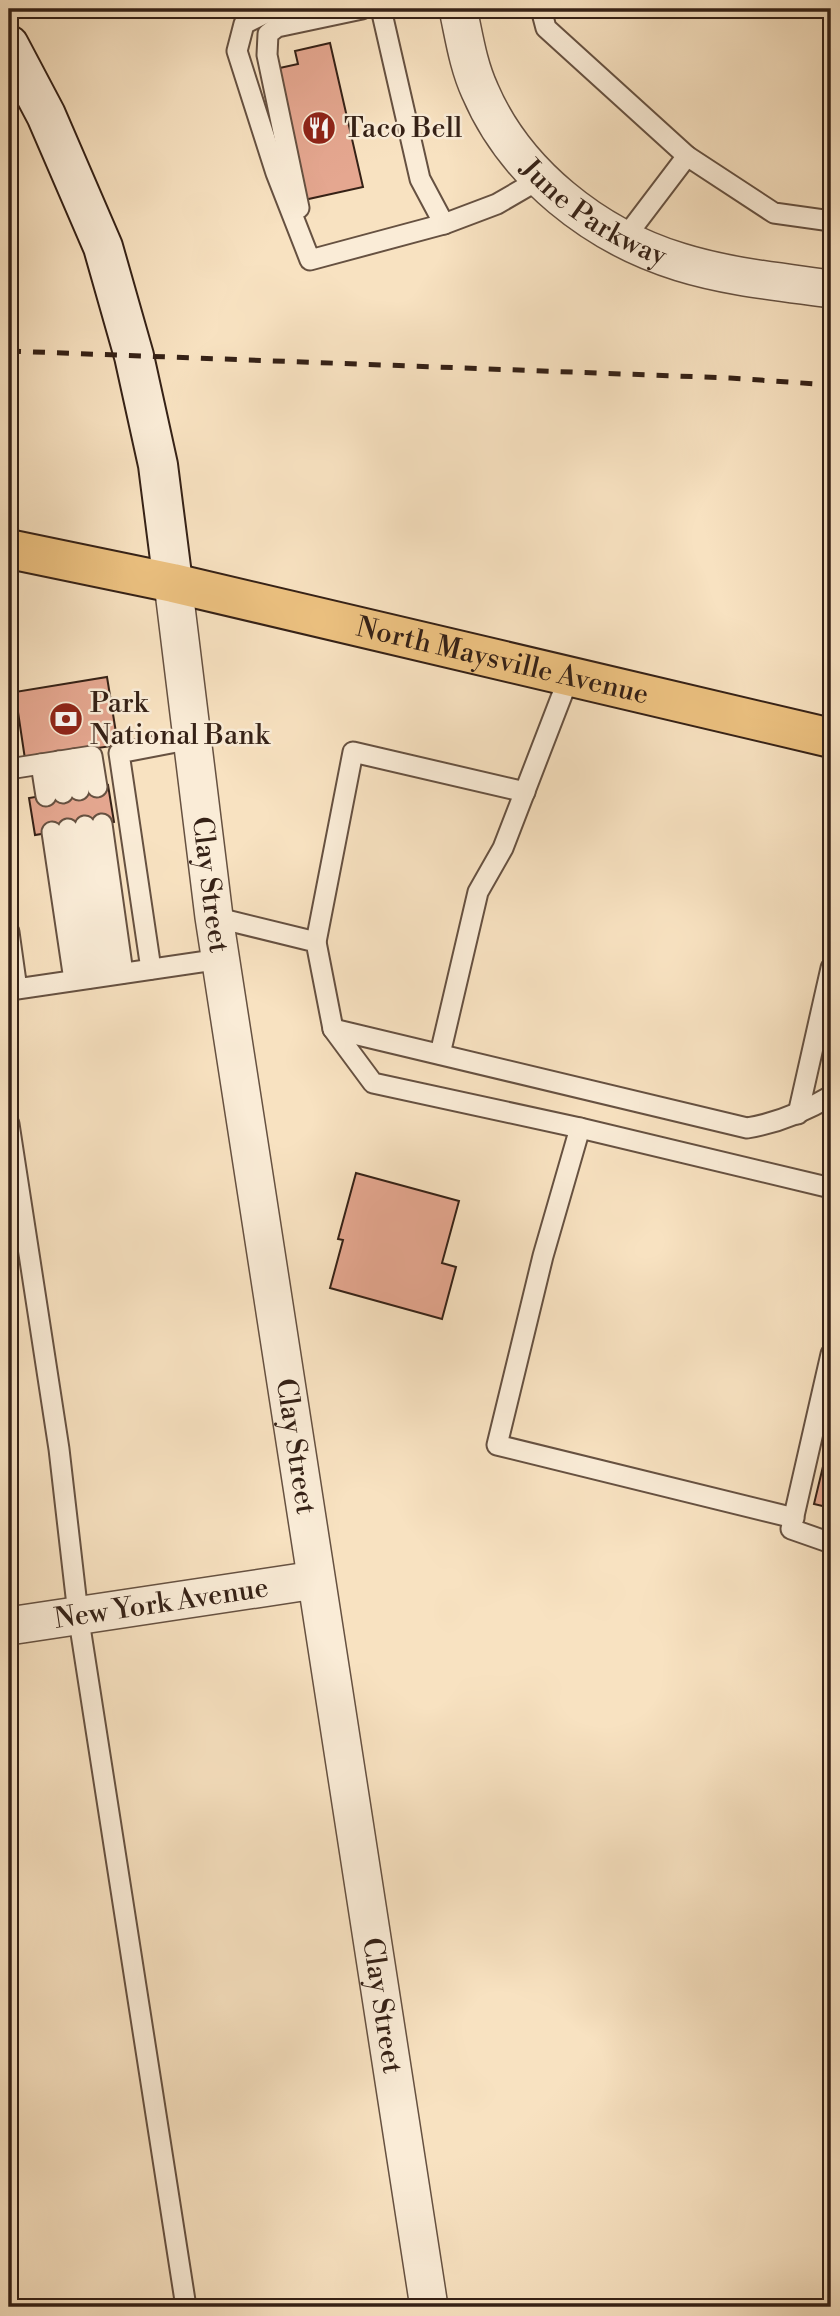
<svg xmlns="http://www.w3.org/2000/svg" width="840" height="2316" font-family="'Libre Bodoni',serif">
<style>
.building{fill:#e5a790;stroke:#352116;stroke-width:2}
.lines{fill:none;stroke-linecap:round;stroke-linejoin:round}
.lane-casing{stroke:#665141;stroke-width:23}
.street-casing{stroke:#665141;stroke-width:40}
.secondary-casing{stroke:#352116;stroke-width:42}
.primary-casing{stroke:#352116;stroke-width:42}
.lane{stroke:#faecd7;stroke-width:19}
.street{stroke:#faecd7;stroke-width:37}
.secondary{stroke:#faecd7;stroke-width:38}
.primary{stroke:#ecc180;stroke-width:38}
.rail{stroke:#352116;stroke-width:5;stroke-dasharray:12 12;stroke-linecap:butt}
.labels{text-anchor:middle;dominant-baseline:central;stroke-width:5;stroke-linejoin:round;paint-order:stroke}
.poi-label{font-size:28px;fill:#352116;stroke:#faecd7;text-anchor:start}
.street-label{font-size:28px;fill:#352116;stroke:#faecd7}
</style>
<rect width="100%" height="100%" fill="#f8e2c1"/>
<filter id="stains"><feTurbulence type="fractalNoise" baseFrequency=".00286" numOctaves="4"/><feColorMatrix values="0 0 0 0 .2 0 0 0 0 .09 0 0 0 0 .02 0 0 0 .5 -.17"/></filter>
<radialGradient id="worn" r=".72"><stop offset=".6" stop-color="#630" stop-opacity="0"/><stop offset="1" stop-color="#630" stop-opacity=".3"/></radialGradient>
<g class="building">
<polygon points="330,43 363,187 304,200 275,69 298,64 295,51"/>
<polygon points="107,677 118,745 25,759 15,692"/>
<polygon points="108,785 114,822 35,835 29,798"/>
<polygon points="356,1173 459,1201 442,1263 456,1267 442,1319 330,1288 343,1240 338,1239"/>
<polygon points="831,1433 831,1508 814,1504"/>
</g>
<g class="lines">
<g class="lane-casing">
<g id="lane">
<polyline points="274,9 244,24 237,51 276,173 310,260 444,224 497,204 540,179"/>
<polyline points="381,9 420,179 444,224"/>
<polyline points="541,9 546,28 687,156 774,213 831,221"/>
<polyline points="299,208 267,55 268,34 277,27 362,9"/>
<polyline points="624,239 687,156"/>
<polyline points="74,759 79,790"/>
<polyline points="59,761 63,793"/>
<polyline points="41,764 46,796"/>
<polyline points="9,769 92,756 97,787"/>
<polyline points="102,824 123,973"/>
<polyline points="85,826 107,975"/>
<polyline points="68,829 89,978"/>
<polyline points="52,832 74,980"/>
<polyline points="214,917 316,942 333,1029 373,1083 580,1128 831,1188"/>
<polyline points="9,932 17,989 221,959"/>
<polyline points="316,942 353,752 525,792"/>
<polyline points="151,969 119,753 192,739"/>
<path d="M 333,1029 L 747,1128 C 778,1123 804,1112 831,1096"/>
<polyline points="440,1054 478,892 503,848 569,677"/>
<polyline points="798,1114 831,968"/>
<polyline points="9,1124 59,1449 78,1614 186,2307"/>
<polyline points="580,1128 543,1256 497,1445 794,1518"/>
<polyline points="831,1354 791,1529 831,1543"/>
</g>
</g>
<g class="street-casing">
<g id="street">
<path id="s1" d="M 458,9 C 464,36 468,65 480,91 C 515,173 595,236 680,262 C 728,277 781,282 831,289"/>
<path id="s2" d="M 173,583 L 214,917 L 429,2307"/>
<path id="s3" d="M 9,1626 L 315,1580"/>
</g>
</g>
<g class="secondary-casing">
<polyline id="secondary" points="9,45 46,115 103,247 134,356 158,465 173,583"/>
</g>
<g class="primary-casing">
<g id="primary">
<path id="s4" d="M 9,549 L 173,583 L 831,738"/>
</g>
</g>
<use href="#lane" class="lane"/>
<use href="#street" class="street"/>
<use href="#secondary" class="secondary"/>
<use href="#primary" class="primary"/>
<polyline class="rail" points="9,351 730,378 831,385"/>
</g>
<defs>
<g id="restaurant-disc" transform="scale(1.75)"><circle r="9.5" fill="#8f2418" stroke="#faecd7"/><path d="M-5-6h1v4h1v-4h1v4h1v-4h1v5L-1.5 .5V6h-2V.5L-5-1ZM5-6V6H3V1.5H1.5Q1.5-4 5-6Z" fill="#fff"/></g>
<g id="bank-disc" transform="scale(1.75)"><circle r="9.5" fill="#8f2418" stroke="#faecd7"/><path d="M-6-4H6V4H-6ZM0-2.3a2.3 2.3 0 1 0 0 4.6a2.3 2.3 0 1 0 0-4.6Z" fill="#fff"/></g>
</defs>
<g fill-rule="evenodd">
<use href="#restaurant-disc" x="319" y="128"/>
<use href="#bank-disc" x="66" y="719"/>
</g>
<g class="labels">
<g class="poi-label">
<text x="344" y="128">Taco Bell</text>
<text x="90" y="703">Park<tspan x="90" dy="32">National Bank</tspan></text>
</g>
<g class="street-label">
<text stroke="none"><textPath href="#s1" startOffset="256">June Parkway</textPath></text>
<text stroke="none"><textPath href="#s4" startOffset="506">North Maysville Avenue</textPath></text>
<text stroke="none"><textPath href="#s2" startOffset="304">Clay Street</textPath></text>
<text stroke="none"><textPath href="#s2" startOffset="872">Clay Street</textPath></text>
<text stroke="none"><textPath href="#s3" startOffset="154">New York Avenue</textPath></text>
<text stroke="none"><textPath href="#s2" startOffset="1438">Clay Street</textPath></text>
</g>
</g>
<rect width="840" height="2316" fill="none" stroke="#f8e2c1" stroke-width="35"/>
<rect x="10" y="10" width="819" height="2295" fill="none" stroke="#352116" stroke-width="3.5"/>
<rect x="18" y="18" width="805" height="2281" fill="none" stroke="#352116" stroke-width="2"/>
<rect width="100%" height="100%" filter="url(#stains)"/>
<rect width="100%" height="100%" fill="url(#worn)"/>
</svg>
